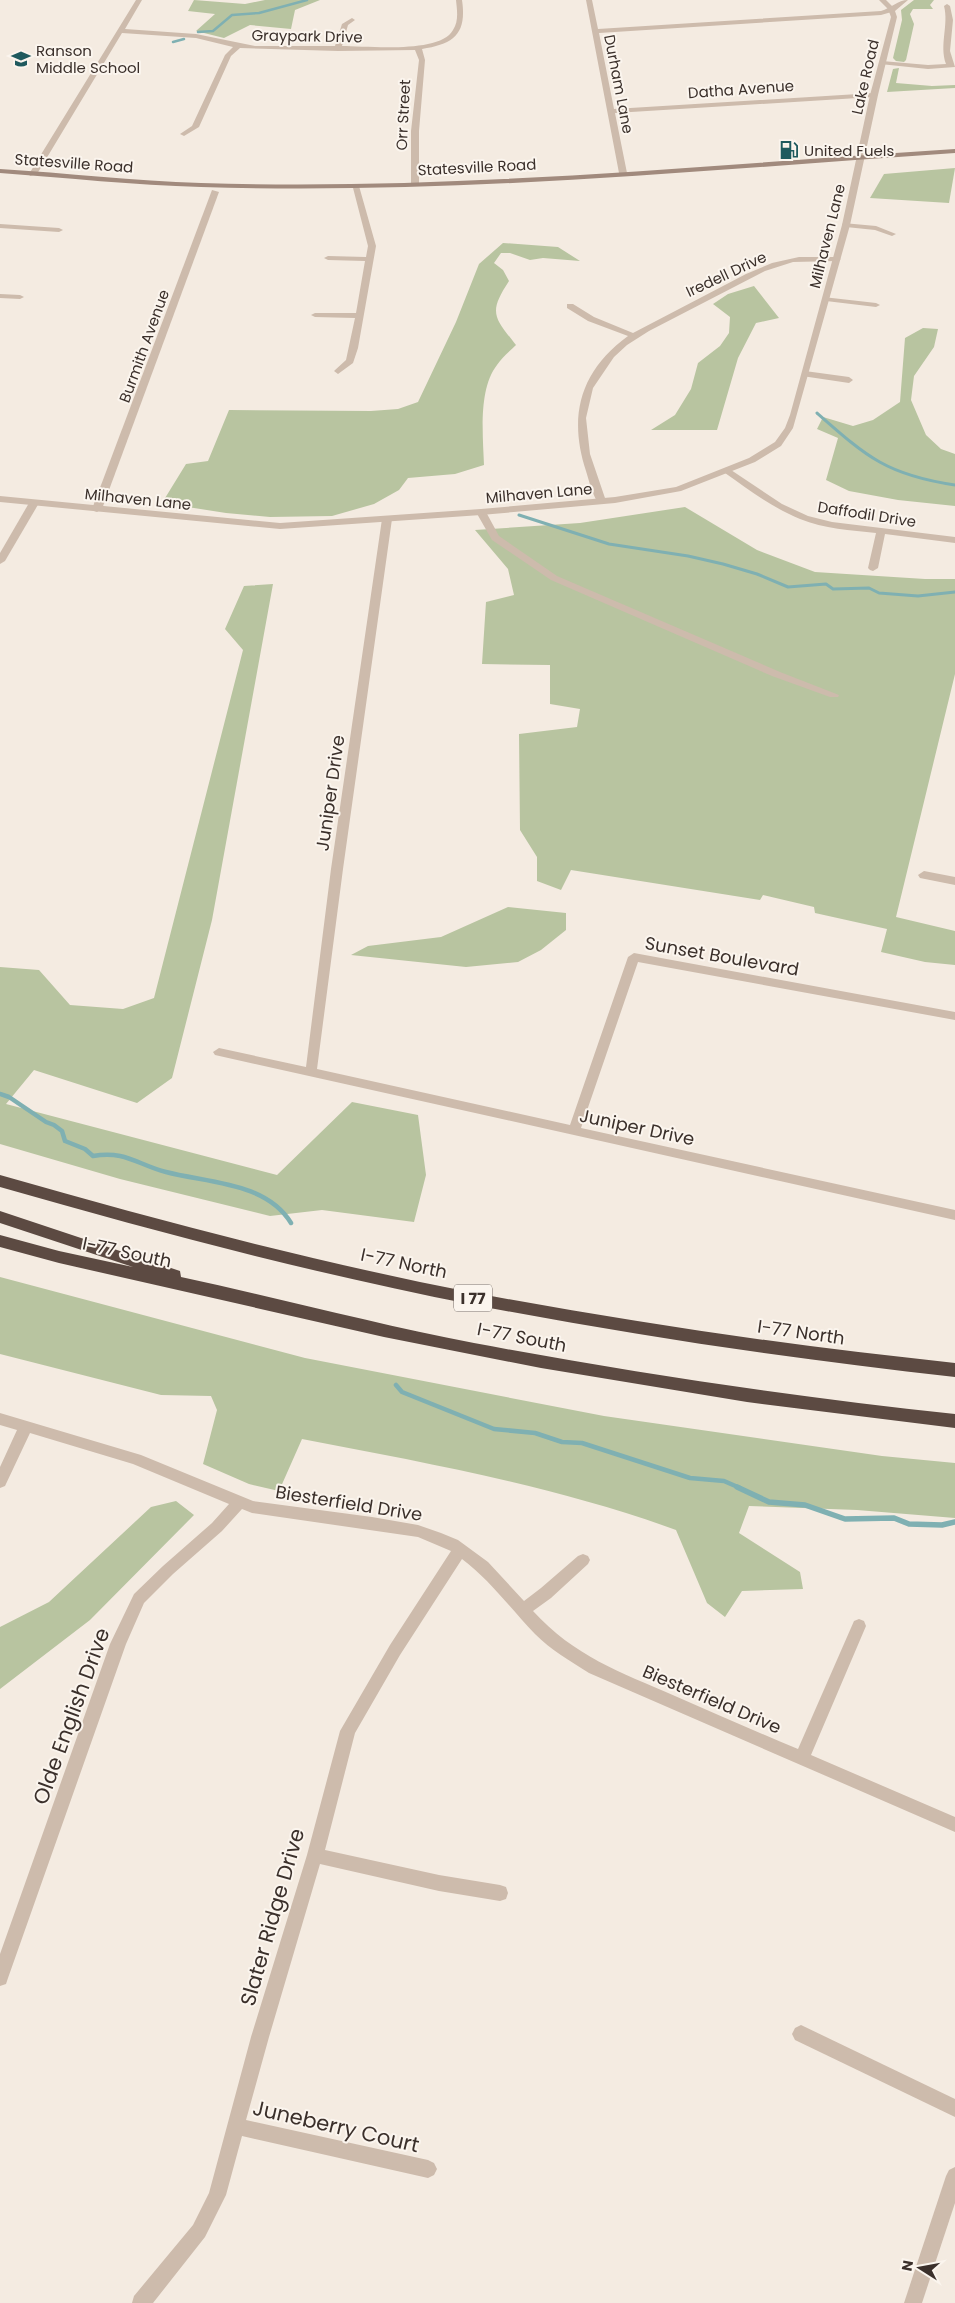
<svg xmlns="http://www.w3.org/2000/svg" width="955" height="2303" font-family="Poppins,sans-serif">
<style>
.green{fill:#b8c4a0}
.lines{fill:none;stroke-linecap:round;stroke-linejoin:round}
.stream-far3{stroke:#7fb0b2;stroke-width:2.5}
.stream-far2{stroke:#7fb0b2;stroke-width:3}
.stream-far1{stroke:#7fb0b2;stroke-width:4.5}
.stream{stroke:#7fb0b2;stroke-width:5.5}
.minor{fill:#cdbbac;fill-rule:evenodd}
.tertiary{fill:#cdbbac;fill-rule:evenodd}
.secondary{fill:#a18a7d;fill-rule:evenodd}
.motorway{fill:#5c4a42;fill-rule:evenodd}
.labels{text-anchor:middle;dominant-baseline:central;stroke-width:4;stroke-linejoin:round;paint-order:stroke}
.far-street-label{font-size:15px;fill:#3b302b;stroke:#fbf5ee}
.far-poi-label{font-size:15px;fill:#3b302b;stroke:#fbf5ee;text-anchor:start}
.shield{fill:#fbf5ee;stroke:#756b66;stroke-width:1}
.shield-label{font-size:16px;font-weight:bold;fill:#3b302b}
.street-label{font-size:18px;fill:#3b302b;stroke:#fbf5ee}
.near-street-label{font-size:21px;fill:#3b302b;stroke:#fbf5ee}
</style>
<rect width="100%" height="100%" fill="#f4ebe1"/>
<g class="green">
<polygon points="194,0 245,4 265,0 320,0 295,10 291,29 250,25 224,38 196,31 215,14 188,11"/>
<polygon points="914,0 934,0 930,5 933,9 913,9 910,14 914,24 906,60 904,62 896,61 893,58 902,20 901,10"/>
<polygon points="899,68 896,83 932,86 955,85 955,88 887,92 893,69"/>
<polygon points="955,168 949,203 870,198 884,174"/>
<path d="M 503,243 L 558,247 L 580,261 L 543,258 L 530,260 L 510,253 L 501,253 L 494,263 L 503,270 L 509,281 C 488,313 494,317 516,345 C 510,351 502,357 497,365 C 478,389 483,436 484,465 L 455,474 L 408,478 L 399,490 L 374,504 L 332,516 L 270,517 L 226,513 L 162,503 L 186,464 L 208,461 L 229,410 L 371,411 L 398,409 L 418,402 L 456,322 L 479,264 Z"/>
<polygon points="754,286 779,318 756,323 738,358 717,430 651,430 675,415 691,389 698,363 720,346 729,333 730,317 713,304 728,294"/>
<polygon points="923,328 938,329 934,347 914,376 911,400 926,435 941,449 955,454 955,506 898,500 849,491 826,480 838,438 817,429 823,417 853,426 873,420 900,402 905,338"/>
<polygon points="685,507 757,550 815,572 925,579 955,579 955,674 896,917 955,931 955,965 925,962 881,952 887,929 815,913 814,907 763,895 760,900 571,870 561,890 537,881 537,857 520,830 519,734 577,727 580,709 550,704 550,665 482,664 486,602 514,595 508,569 475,530 580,523"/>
<polygon points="273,584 212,920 172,1078 137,1103 34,1070 6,1104 277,1175 352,1102 418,1115 426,1175 414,1222 322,1210 270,1216 120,1179 0,1144 0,967 39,970 70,1005 123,1009 154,998 243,650 225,629 244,586"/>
<polygon points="508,907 566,913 566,930 541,950 518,962 466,967 351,955 368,946 441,937"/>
<path d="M 0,1277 L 305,1358 L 604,1416 L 882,1456 L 955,1463 L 955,1518 L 857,1510 L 749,1506 L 739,1533 L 800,1572 L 803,1589 L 742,1591 L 725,1617 L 707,1603 L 676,1530 C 555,1486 427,1463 302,1439 L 279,1491 L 249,1484 L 203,1464 L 217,1410 L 211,1396 L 161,1395 L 0,1354 Z"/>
<polygon points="176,1501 194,1515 90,1620 0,1689 0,1627 49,1602 151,1507"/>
</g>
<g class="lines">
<g class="stream-far3">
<polyline points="198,32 213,31 232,15 259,13 307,0"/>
<polyline points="173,42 184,39"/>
</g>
<g class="stream-far2">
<path d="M 817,413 C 867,457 887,475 955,485"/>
<polyline points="519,515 609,544 688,556 723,564 757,574 788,587 826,584 833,589 869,588 879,593 918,596 955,592"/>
</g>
<g class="stream-far1">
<path d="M 0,1094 L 9,1097 L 46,1122 L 54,1125 L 62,1131 L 65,1141 L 85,1149 L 93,1156 C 125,1150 138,1165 166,1172 C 208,1183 266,1182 291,1223"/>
<polyline points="396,1385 402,1392 494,1429 535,1433 562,1442 582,1443 690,1478 724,1481 740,1488"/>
</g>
<polyline class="stream" points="737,1487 769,1502 805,1505 845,1519 894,1518 909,1524 942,1525 955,1522"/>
<g class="minor">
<path d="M 136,0 L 142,0 L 125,29 L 196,34 L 255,46 L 335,46 L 342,24 L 352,18 L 355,20 L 348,25 L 342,46 C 367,46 440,54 453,30 C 459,21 457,10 456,0 L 462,0 C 467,34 454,44 422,49 L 425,60 L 419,131 L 419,184 L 415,186 L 411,184 L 411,131 L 419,60 L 415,50 L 338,51 L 240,48 L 231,56 L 199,127 L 184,136 L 180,134 L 192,126 L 225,55 L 233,47 L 196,38 L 122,33 L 37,174 L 30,176 L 29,174 Z"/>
<path d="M 586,0 L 592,0 L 598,29 L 881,11 C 891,8 898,0 908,0 L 895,11 L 881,15 L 599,33 L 614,109 L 874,93 L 878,95 L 874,97 L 615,113 L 627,173 L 623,175 L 619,173 Z"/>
<path d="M 947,4 L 950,6 L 953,20 L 950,51 L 955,67 L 928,69 L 880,64 L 880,62 L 882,61 L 928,65 L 946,64 C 939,45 949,25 944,6 Z"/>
<polygon points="352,184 359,186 376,246 358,348 353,363 338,374 334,371 346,360 355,318 315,317 311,315 315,313 356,313 365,261 328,260 324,258 328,256 366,257 368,246"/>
<polygon points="212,190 219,192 102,509 97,512 94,511 92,509"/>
<polygon points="843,223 876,226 896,234 892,236 875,230 846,227 842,225"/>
<polygon points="0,224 59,228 63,230 59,232 0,228"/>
<path d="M 799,257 L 837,257 L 841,259 L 837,261 L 793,262 L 765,271 L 649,331 L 627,345 L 614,357 L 593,388 L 586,418 L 590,454 L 606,501 L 598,503 C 592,493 589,481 586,471 C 568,416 580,371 628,336 L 588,321 L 567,308 L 567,304 L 573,304 L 594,317 L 633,333 L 746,274 L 772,263 Z"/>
<polygon points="0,294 20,295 24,297 20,299 0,298"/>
<polygon points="823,297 876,303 880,305 876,307 826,301 823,301"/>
<polygon points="805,371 849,377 853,380 849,383 802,376 802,372"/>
<path d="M 728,468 L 782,504 L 808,516 L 832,522 L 955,537 L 955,543 L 885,534 L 878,568 L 873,571 L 870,570 L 868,568 L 876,533 C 851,530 824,529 800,519 C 773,508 749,490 725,473 L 725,469 Z"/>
<polygon points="34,500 39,503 5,561 0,564 0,553 29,503"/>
<polygon points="481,509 486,512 499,536 557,576 780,672 839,695 838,697 830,697 772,676 551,580 492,540 476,512"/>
<polygon points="387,516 392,519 343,869 317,1069 570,1125 628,957 634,953 955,1012 955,1020 638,962 581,1128 955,1210 955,1220 215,1055 213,1052 219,1048 306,1067 331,869 382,519"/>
<polygon points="924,871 955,877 955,885 920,878 918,875"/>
<path d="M 0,1413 L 141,1455 L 253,1501 L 372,1517 L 418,1525 L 441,1533 L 458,1540 L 488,1562 L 524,1601 L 541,1588 L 578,1556 L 583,1554 L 588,1556 L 590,1560 L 588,1564 L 551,1598 L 533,1611 C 574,1656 620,1672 675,1696 C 716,1714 757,1732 798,1749 L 854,1621 L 859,1619 L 864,1621 L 866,1626 L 811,1755 L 955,1817 L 955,1832 L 589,1673 C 570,1661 551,1650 535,1634 C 511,1609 490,1580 462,1559 L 400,1655 L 355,1733 L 325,1850 L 439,1875 L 500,1885 L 506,1887 L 508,1893 L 506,1899 L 500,1901 L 439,1891 L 320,1864 L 269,2037 L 246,2120 L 428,2160 L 434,2163 L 437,2169 L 434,2175 L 428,2178 L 242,2136 L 226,2195 L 205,2237 L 153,2303 L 132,2303 L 134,2296 L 193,2225 L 209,2193 L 251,2037 L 307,1855 L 340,1731 L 390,1645 L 451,1551 L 418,1537 L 252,1513 L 242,1509 L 222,1531 L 173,1574 L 144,1603 L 126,1644 L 8,1978 L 6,1984 L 0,1986 L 0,1954 L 110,1644 L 134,1594 L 163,1566 L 212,1523 L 229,1504 L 133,1464 L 30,1433 L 5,1486 L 0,1488 L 0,1467 L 17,1430 L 0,1425 Z"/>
<polygon points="801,2025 955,2099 955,2117 795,2040 792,2034 795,2028"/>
<polygon points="955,2167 955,2203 922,2303 904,2303 946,2176 949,2170"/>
</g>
<polygon class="tertiary" points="879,0 886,0 894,8 897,17 878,95 850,225 793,428 781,446 755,462 681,491 615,503 481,515 280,529 0,502 0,496 280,523 481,509 615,497 676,487 749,458 775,442 785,428 790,415 842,225 870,95 891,17 888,9"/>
<path class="secondary" d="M 955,149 L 955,153 C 705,170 453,195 201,187 C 134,185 67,178 0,173 L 0,169 C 67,173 134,181 201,183 C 453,191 705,165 955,149 Z"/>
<g class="motorway">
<path d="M 0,1175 C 157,1220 315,1262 475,1293 C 634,1323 794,1346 955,1363 L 955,1377 C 794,1359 634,1336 475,1305 C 315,1274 157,1232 0,1187 Z"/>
<path d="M 0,1211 L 180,1271 L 181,1277 C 279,1298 376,1324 474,1343 C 633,1373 794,1397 955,1414 L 955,1428 L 747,1402 L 541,1368 L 384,1337 L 59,1263 L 0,1247 L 0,1235 L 59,1251 L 133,1267 L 0,1223 Z"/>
</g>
</g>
<defs>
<g id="school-bare" transform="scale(1.5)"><path d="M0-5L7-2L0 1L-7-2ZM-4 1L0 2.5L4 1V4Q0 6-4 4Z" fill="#1f5a5e" stroke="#fbf5ee" stroke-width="2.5" paint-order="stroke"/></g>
<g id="fuel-bare" transform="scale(1.5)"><path d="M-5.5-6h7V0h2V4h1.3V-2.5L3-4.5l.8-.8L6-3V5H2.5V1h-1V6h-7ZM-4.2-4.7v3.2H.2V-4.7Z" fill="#1f5a5e" stroke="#fbf5ee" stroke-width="2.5" paint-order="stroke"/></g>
</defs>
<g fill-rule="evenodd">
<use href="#school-bare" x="21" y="59"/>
<use href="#fuel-bare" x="789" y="150"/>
</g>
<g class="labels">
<g class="far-street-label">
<text transform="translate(307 36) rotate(1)">Graypark Drive</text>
<text transform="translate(865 77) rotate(-77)">Lake Road</text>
<text transform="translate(619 84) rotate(79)">Durham Lane</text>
<text transform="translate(741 89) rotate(-4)">Datha Avenue</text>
<text transform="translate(403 115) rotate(-87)">Orr Street</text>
<text transform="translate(74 163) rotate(4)">Statesville Road</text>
<text transform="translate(477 167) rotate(-3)">Statesville Road</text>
<text transform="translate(827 236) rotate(-76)">Milhaven Lane</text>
<text transform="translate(726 274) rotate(-25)">Iredell Drive</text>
<text transform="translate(144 346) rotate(-70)">Burmith Avenue</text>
<text transform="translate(539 493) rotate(-5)">Milhaven Lane</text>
<text transform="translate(138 499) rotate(6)">Milhaven Lane</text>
<text transform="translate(867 514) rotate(9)">Daffodil Drive</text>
</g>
<g class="far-poi-label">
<text x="36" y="50">Ranson<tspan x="36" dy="17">Middle School</tspan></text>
<text x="804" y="150">United Fuels</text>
</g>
<rect class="shield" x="454" y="1284.5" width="38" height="27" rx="4"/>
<g class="shield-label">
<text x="473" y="1298">I 77</text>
</g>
<g class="street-label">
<text transform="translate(330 793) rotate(-82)">Juniper Drive</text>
<text transform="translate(722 956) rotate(10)">Sunset Boulevard</text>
<text transform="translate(637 1127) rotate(12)">Juniper Drive</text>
<text transform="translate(127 1252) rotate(12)">I-77 South</text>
<text transform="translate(404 1263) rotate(12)">I-77 North</text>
<text transform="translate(801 1332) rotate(8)">I-77 North</text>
<text transform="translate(522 1337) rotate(11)">I-77 South</text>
<text transform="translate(349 1503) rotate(9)">Biesterfield Drive</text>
<text transform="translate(712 1699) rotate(23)">Biesterfield Drive</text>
</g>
<g class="near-street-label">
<text transform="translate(71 1716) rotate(-70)">Olde English Drive</text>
<text transform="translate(272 1917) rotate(-74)">Slater Ridge Drive</text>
<text transform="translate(336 2126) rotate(13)">Juneberry Court</text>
</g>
</g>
<g transform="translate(920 2268) rotate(281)" stroke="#fbf5ee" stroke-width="4" paint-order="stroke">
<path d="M0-4L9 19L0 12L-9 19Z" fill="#3b302b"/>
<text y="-8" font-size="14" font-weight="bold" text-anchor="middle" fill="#3b302b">N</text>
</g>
</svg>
